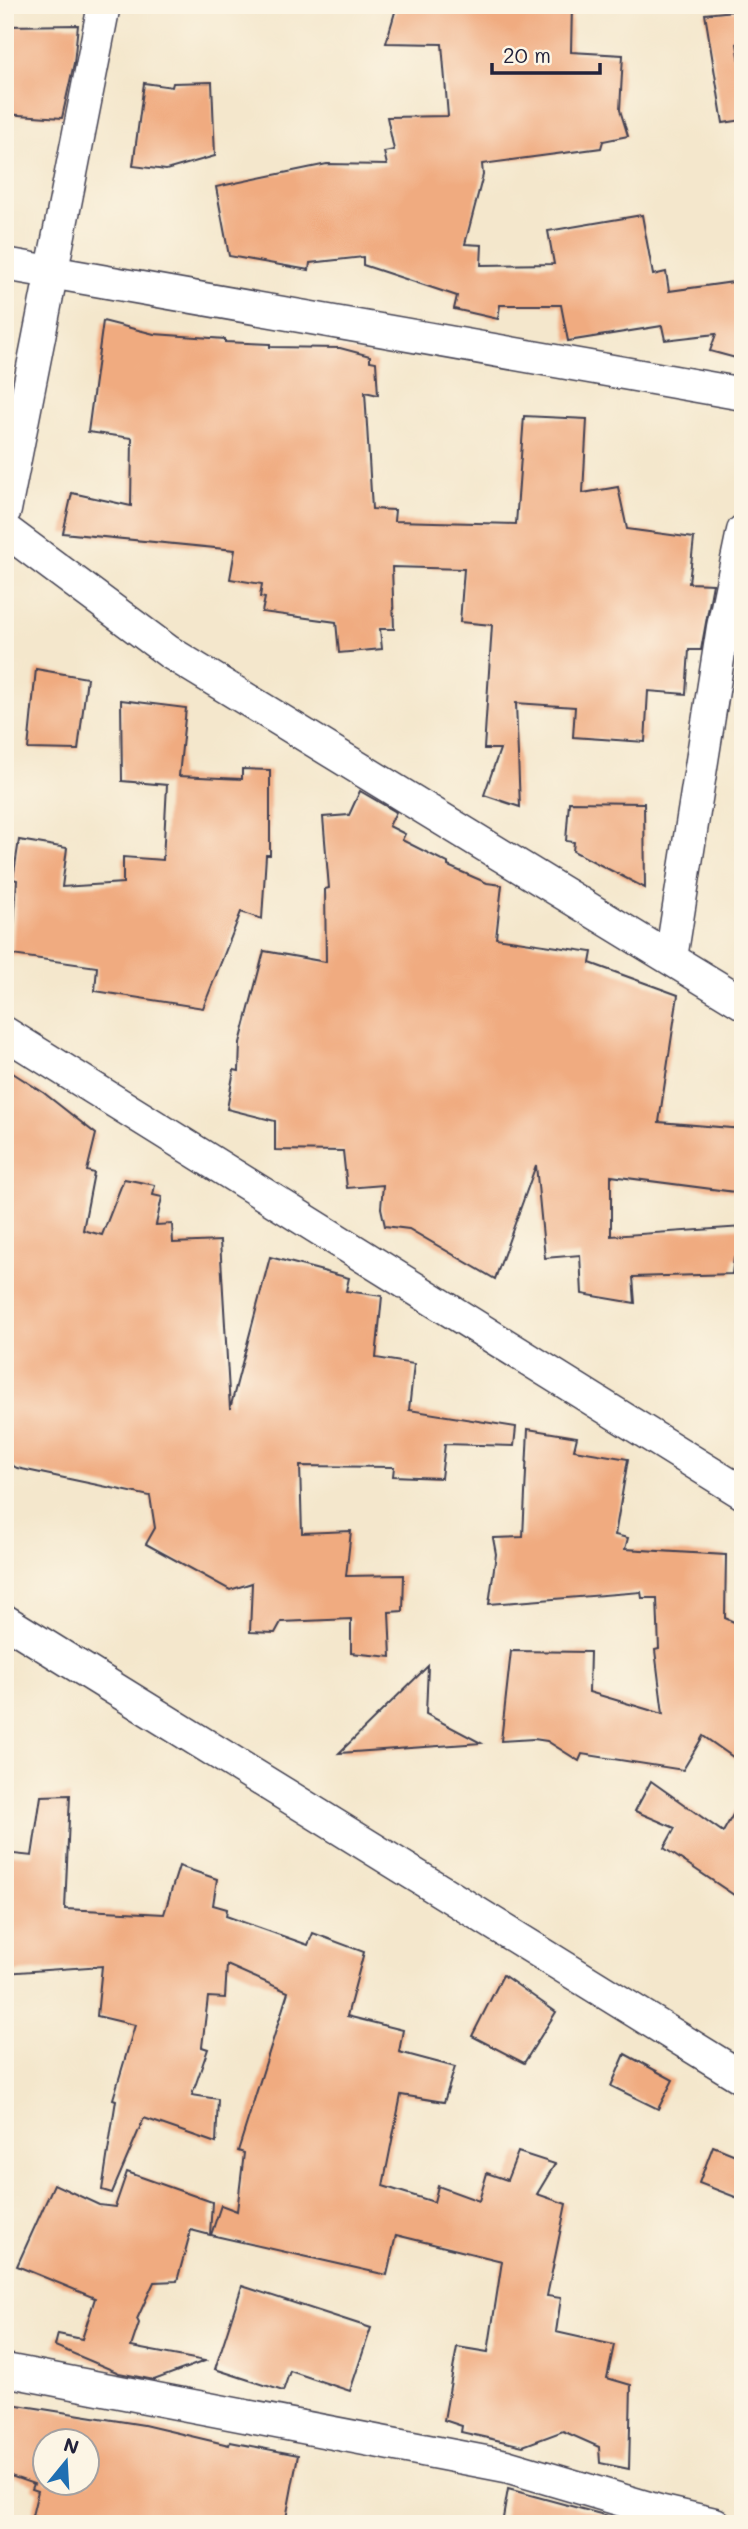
<svg xmlns="http://www.w3.org/2000/svg" width="748" height="2529" font-family="Mali,sans-serif">
<style>
.building{fill:#f0ab80;fill-rule:evenodd}
.lines{fill:none;stroke-linecap:round;stroke-linejoin:round}
.minor-casing{stroke:#424051;stroke-width:35}
.minor{stroke:#fff;stroke-width:32}
</style>
<rect width="100%" height="100%" fill="#fcf5e5"/>
<filter id="ink" filterUnits="userSpaceOnUse"><feTurbulence type="fractalNoise" baseFrequency=".0143" numOctaves="2"/><feDisplacementMap in="SourceGraphic" scale="14" xChannelSelector="R" yChannelSelector="G"/><feConvolveMatrix kernelMatrix="1 2 1 2 8 2 1 2 1" color-interpolation-filters="sRGB"/></filter>
<filter id="wash" filterUnits="userSpaceOnUse"><feTurbulence type="fractalNoise" baseFrequency=".00686" numOctaves="4" result="noise"/><feDisplacementMap in="SourceGraphic" scale="28" xChannelSelector="R" yChannelSelector="G"/><feGaussianBlur stdDeviation="1.57" result="paint"/><feColorMatrix in="noise" values="0 0 0 0 0 0 0 0 0 0 0 0 0 0 0 0 0 1.4 0 .05"/><feComposite in="paint" operator="in"/></filter>
<g filter="url(#wash)">
<rect width="100%" height="100%" fill="#f4e7cc"/>
<g id="blocks">
<g class="building">
<polygon points="397,5 572,5 571,52 623,55 620,110 628,136 603,141 601,148 482,164 483,175 465,244 482,245 481,265 554,264 548,231 642,215 653,275 666,272 669,291 733,282 737,269 743,270 743,360 710,351 716,334 665,340 662,326 568,341 561,305 500,305 498,319 454,309 457,296 363,265 363,257 310,263 309,270 229,256 216,187 327,164 387,165 384,152 394,150 387,117 448,116 442,44 386,43"/>
<polygon points="743,10 743,42 737,43 743,82 743,120 723,123 705,14"/>
<polygon points="78,25 74,63 62,118 5,114 5,26"/>
<polygon points="212,82 215,156 166,170 133,166 144,83 172,87 173,83"/>
<polygon points="103,321 154,334 225,339 225,342 270,344 270,347 340,348 370,356 370,361 376,362 378,395 365,392 372,509 395,510 394,521 516,524 524,416 587,419 583,493 618,487 627,529 694,538 689,583 713,584 701,650 689,650 686,694 648,691 645,742 573,737 575,707 516,703 520,807 484,795 500,749 484,749 492,625 460,622 464,569 392,567 394,629 380,629 382,649 339,653 336,622 262,612 265,598 260,597 262,584 230,579 235,550 63,533 72,493 131,506 132,438 88,432"/>
<polygon points="36,669 87,678 78,750 28,749"/>
<polygon points="121,700 186,708 179,776 242,779 242,769 270,770 270,855 266,855 262,919 241,912 203,1008 95,991 97,967 12,955 17,880 13,879 19,840 67,848 62,887 123,883 123,857 163,860 167,785 122,781"/>
<polygon points="360,791 396,812 389,826 405,834 402,840 448,863 448,866 487,883 502,885 496,938 592,952 590,963 678,995 659,1122 743,1129 743,1193 611,1176 611,1236 743,1227 743,1260 734,1258 732,1274 633,1277 635,1303 582,1294 580,1255 545,1258 536,1165 495,1279 409,1229 385,1226 381,1208 383,1185 347,1188 343,1151 275,1150 275,1121 227,1109 234,1070 239,1071 240,1043 264,951 326,962 325,889 329,888 323,817 349,815"/>
<polygon points="569,802 644,803 645,888 573,851 574,842 566,841"/>
<polygon points="5,1068 44,1093 96,1134 87,1171 94,1173 83,1230 102,1235 124,1179 155,1185 153,1195 162,1197 156,1225 172,1224 173,1243 220,1241 230,1409 270,1257 349,1278 346,1291 382,1296 376,1358 414,1364 409,1410 516,1427 514,1446 445,1444 441,1478 393,1476 394,1467 300,1466 302,1533 351,1531 346,1576 404,1575 403,1611 389,1612 391,1657 351,1653 351,1619 281,1622 275,1633 250,1632 252,1583 230,1590 146,1544 155,1528 150,1496 17,1468 5,1461"/>
<polygon points="528,1429 577,1437 574,1450 628,1459 615,1535 628,1538 625,1549 726,1555 725,1618 743,1626 743,1764 703,1736 683,1770 582,1754 579,1761 547,1741 534,1739 501,1741 511,1651 590,1652 589,1692 663,1714 655,1650 659,1649 657,1598 642,1598 641,1592 489,1604 496,1554 493,1538 523,1537"/>
<polygon points="428,1666 426,1714 481,1743 339,1753"/>
<polygon points="651,1781 723,1832 743,1797 743,1901 664,1848 675,1828 635,1811"/>
<polygon points="70,1795 65,1909 164,1914 179,1866 217,1879 213,1905 227,1909 226,1916 308,1945 313,1933 364,1952 347,2016 403,2030 399,2052 455,2067 444,2102 401,2095 383,2186 434,2202 438,2186 479,2201 487,2173 507,2180 518,2152 555,2164 537,2194 566,2204 547,2296 561,2298 556,2332 614,2345 607,2378 631,2385 629,2469 600,2463 599,2447 563,2431 523,2446 461,2432 462,2426 444,2420 457,2347 488,2352 502,2261 396,2235 387,2275 211,2235 221,2205 237,2211 244,2153 238,2151 288,1992 227,1965 225,1998 208,1997 202,2047 208,2049 192,2095 218,2099 216,2143 144,2118 112,2193 102,2190 116,2100 113,2099 135,2025 97,2016 102,1966 5,1973 5,1853 32,1856 41,1796"/>
<polygon points="503,1975 556,2012 524,2063 472,2036"/>
<polygon points="625,2054 673,2080 658,2109 611,2086"/>
<polygon points="713,2146 743,2158 743,2200 699,2183"/>
<polygon points="127,2172 212,2202 210,2235 191,2230 177,2281 154,2282 137,2319 139,2323 131,2347 205,2361 154,2380 119,2373 55,2346 58,2334 82,2339 95,2298 17,2266 54,2184 99,2205 115,2207"/>
<polygon points="242,2286 371,2328 350,2391 290,2371 283,2391 215,2369"/>
<path d="M 5,2403 L 144,2425 L 229,2445 L 230,2442 L 298,2455 L 285,2524 L 67,2524 L 32,2516 L 38,2491 L 32,2489 L 34,2484 L 5,2474 ZM 46,2441 L 88,2441 L 88,2483 L 46,2483 Z"/>
<polygon points="508,2489 623,2520 623,2524 502,2524"/>
</g>
</g>
</g>
<g filter="url(#ink)">
<use href="#blocks" fill-opacity="0" stroke="#424051" stroke-width="2"/>
<g class="lines">
<g class="minor-casing">
<g id="minor">
<polyline points="5,264 743,394"/>
<polyline points="5,510 104,5"/>
<polyline points="5,530 169,652 743,1003"/>
<polyline points="671,958 723,627 743,531"/>
<polyline points="5,1033 743,1493"/>
<polyline points="5,1621 743,2078"/>
<polyline points="5,2370 506,2466 659,2511 715,2524"/>
</g>
</g>
<use href="#minor" class="minor"/>
</g>
</g>
<rect width="748" height="2529" fill="none" stroke="#fcf5e5" stroke-width="28"/>
<g transform="translate(66 2462) rotate(18)"><circle r="33" fill="#fcf5e5" stroke="#a5a1a1" stroke-width="2"/>
<path d="M0-5L12 26L0 18L-12 26Z" fill="#1f6fb2"/>
<text y="-10" font-size="19" font-weight="bold" text-anchor="middle" fill="#22223b">N</text>
</g>
<path d="M492 63v10h108v-10" fill="none" stroke="#22223b" stroke-width="3.5"/>
<text x="503" y="63" font-size="21" fill="#22223b" stroke="#fcf5e5" stroke-width="5" paint-order="stroke">20 m</text>
</svg>
